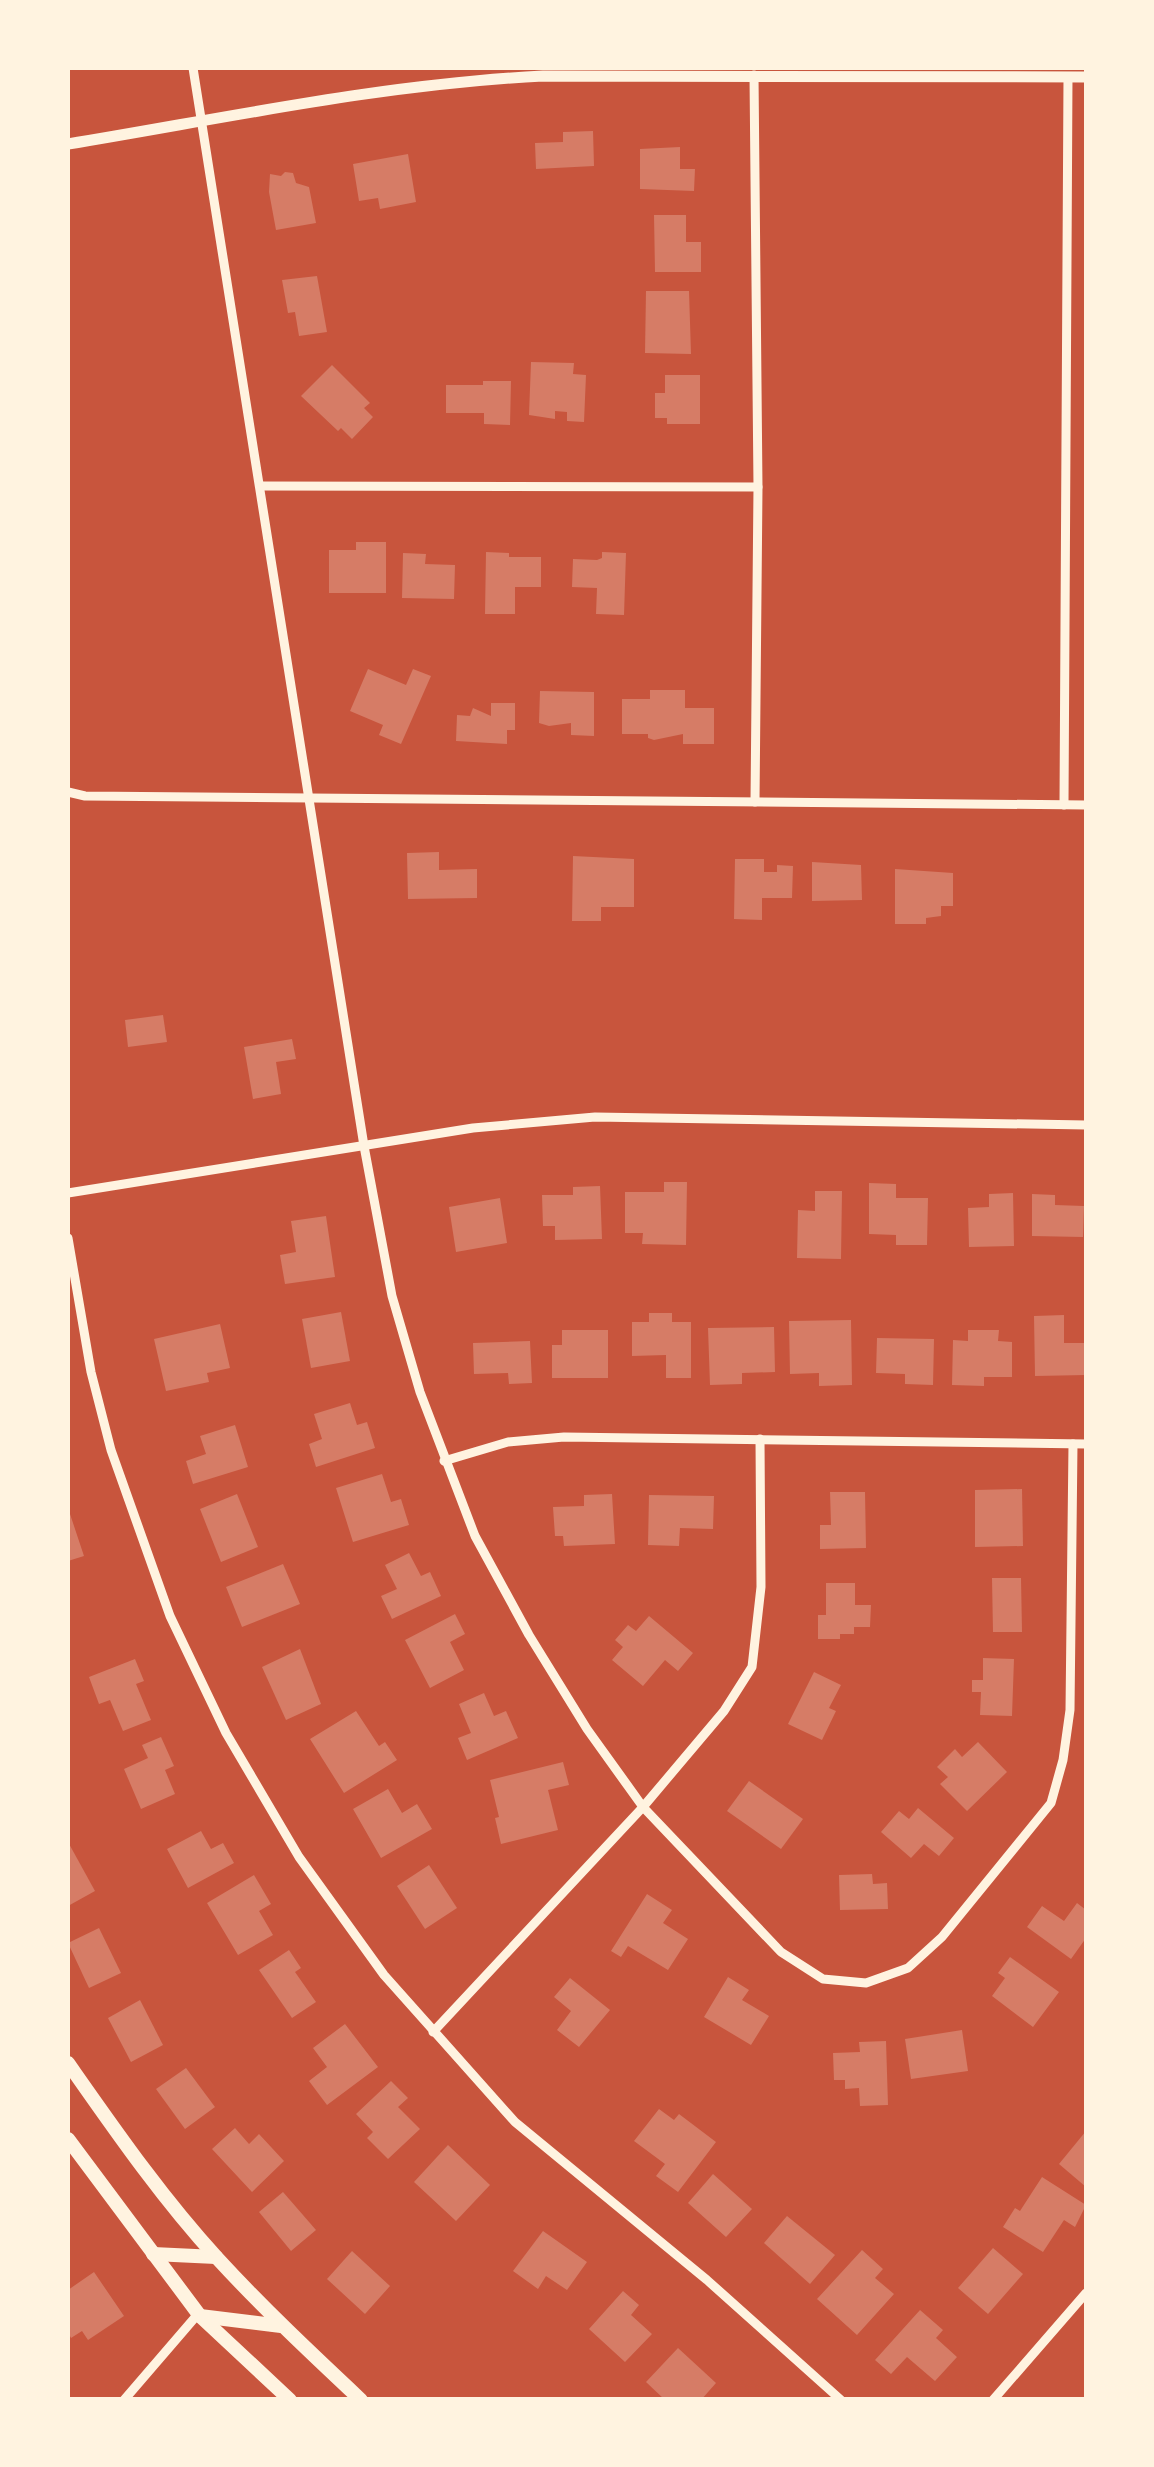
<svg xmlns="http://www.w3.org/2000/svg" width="1154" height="2467" font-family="'Playfair Display',serif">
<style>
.building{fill:#d67c66}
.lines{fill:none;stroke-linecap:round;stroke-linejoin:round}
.minor{stroke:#fff3e0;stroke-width:9}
.tertiary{stroke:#fff3e0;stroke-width:11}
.primary{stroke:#fff3e0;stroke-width:14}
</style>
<rect width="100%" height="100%" fill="#c8553d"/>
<g class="building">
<polygon points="593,131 594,166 536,169 535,143 563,142 563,132"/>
<polygon points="680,147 680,169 695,169 694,191 640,189 640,149"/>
<polygon points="408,154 416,202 380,209 378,198 359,201 353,164"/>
<polygon points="285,172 293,173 296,183 309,187 316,223 276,230 269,192 270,174 281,176"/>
<polygon points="654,215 686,215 686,242 701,242 701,272 655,272"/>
<polygon points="317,276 327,332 299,336 295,312 288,313 282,280"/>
<polygon points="646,291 689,291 691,354 645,353"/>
<polygon points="531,362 574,363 573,374 586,375 584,422 567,421 567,412 555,411 555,419 529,415"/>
<polygon points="332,365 370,403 364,408 373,417 352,439 341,428 338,431 301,396"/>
<polygon points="665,375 700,375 700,424 667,424 667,418 655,418 655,393 665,393"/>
<polygon points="483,381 511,381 510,425 484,424 484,413 446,413 446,385 483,385"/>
<polygon points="356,542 386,542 386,593 329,593 329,550 356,550"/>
<polygon points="486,552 509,553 509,557 541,557 541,587 515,587 515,614 485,614"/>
<polygon points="602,552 626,553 624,615 596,614 597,588 572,587 573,559 597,560 602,558"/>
<polygon points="403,553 426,554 425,564 455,565 454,599 402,598"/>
<polygon points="368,669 406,685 413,669 431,676 401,744 379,735 383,725 350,711"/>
<polygon points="650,690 685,690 685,708 714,708 714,744 683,744 683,734 654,740 648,738 648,734 622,734 622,699 650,699"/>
<polygon points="540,691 594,692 594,736 571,735 571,723 549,726 539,723"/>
<polygon points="491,703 515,703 515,730 507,730 507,744 456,741 457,715 470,716 473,708 491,716"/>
<polygon points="439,852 439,870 477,869 477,898 408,899 407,853"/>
<polygon points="573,856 634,859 634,907 601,907 601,921 572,921"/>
<polygon points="735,859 764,859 764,872 777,872 777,865 793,866 792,898 762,898 762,920 734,919"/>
<polygon points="812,862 861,865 862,900 812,901"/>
<polygon points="895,869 953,873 953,906 941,906 941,916 926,918 926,924 895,924"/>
<polygon points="163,1015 167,1042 128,1047 125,1020"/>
<polygon points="292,1039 296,1059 276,1062 281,1094 253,1099 244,1047"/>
<polygon points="664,1182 687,1182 686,1245 642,1244 643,1233 625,1233 625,1192 664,1192"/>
<polygon points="869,1183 896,1184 896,1198 928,1198 927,1245 896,1245 896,1235 869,1234"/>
<polygon points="600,1186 602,1239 555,1240 555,1226 543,1226 542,1195 573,1195 573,1187"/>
<polygon points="815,1191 842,1191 841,1259 797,1258 798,1210 815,1211"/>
<polygon points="1013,1193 1014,1246 969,1247 968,1208 989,1207 989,1194"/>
<polygon points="1032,1194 1055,1195 1055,1205 1084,1206 1083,1237 1032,1236"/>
<polygon points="500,1198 507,1243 456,1252 449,1207"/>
<polygon points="326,1216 335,1277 285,1284 280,1255 296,1252 291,1221"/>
<polygon points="341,1312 350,1361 311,1368 302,1319"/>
<polygon points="649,1313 672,1313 672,1322 691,1322 691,1378 666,1378 666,1355 632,1356 632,1322 649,1322"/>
<polygon points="1064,1315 1064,1343 1086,1343 1086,1375 1035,1376 1034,1316"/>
<polygon points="851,1320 852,1385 819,1386 819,1373 790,1374 789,1321"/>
<polygon points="220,1324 230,1368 207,1373 209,1382 166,1391 154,1339"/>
<polygon points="774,1327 775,1372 742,1373 742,1384 710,1385 708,1328"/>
<polygon points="562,1330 608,1330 608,1378 552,1378 552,1345 562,1345"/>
<polygon points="968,1330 999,1330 998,1341 1012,1342 1012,1377 984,1377 984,1386 952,1385 953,1340 968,1341"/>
<polygon points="877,1338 934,1339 933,1385 905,1384 905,1374 876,1373"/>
<polygon points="530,1341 532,1383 509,1384 508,1373 474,1374 473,1343"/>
<polygon points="350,1403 357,1425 367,1422 375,1448 316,1467 309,1444 322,1439 314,1414"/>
<polygon points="235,1425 248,1467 193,1484 186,1461 206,1454 200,1436"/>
<polygon points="382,1474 391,1502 401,1499 409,1525 353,1542 336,1488"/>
<polygon points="1022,1489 1023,1546 975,1547 975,1490"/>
<polygon points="830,1492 865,1492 866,1548 820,1549 820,1525 831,1525"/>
<polygon points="237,1494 258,1547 221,1562 200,1509"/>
<polygon points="612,1494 615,1544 564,1546 563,1536 555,1536 553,1507 584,1506 584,1495"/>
<polygon points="649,1495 714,1496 713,1529 680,1528 679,1546 648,1545"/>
<polygon points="68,1508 84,1556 68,1561"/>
<polygon points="409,1553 421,1576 430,1572 441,1596 392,1619 381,1596 397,1589 385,1565"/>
<polygon points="283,1564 300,1604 242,1627 226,1587"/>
<polygon points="992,1578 1021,1578 1022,1632 993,1632"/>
<polygon points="826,1583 855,1583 855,1605 871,1605 870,1627 854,1627 854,1634 840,1634 840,1639 818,1639 818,1615 826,1615"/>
<polygon points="455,1614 465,1634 450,1642 464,1670 430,1688 405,1640"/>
<polygon points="649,1616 693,1653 678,1671 665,1660 643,1686 612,1660 623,1647 615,1640 628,1625 636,1631"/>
<polygon points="300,1649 321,1704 286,1720 262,1667"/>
<polygon points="983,1658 1014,1659 1012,1716 980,1715 981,1692 972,1692 972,1680 983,1680"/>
<polygon points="135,1659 144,1681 136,1684 151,1720 123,1731 110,1700 99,1704 89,1677"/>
<polygon points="814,1672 841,1685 829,1708 836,1711 822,1740 788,1724"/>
<polygon points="484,1693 494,1716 506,1711 518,1738 467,1760 458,1738 471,1733 459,1704"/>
<polygon points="356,1711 379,1746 385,1742 397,1760 344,1793 310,1739"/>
<polygon points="161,1737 174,1766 165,1770 175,1794 141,1809 124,1769 148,1758 142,1745"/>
<polygon points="978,1742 1007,1772 967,1811 940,1784 948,1777 937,1767 955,1749 962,1757"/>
<polygon points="563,1762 569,1785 548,1790 558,1830 501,1844 495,1818 499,1817 490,1780"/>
<polygon points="749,1781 803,1819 781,1849 727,1811"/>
<polygon points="388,1789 402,1813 417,1804 432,1829 381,1858 353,1809"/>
<polygon points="918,1808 954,1838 939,1856 924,1844 911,1858 881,1832 899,1811 909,1819"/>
<polygon points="201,1831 211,1849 223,1843 234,1863 188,1888 167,1849"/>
<polygon points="68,1842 95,1891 68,1906"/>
<polygon points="429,1865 457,1908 425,1929 397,1886"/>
<polygon points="872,1874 873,1884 887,1883 888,1909 840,1910 839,1875"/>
<polygon points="254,1875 271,1904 259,1911 273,1935 238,1955 207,1903"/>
<polygon points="647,1894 672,1910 663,1923 688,1939 668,1970 628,1946 621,1957 611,1951"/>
<polygon points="1077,1903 1086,1910 1086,1938 1071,1959 1027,1927 1042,1906 1064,1921"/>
<polygon points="99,1928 121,1973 89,1988 68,1943"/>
<polygon points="289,1950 301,1968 295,1972 316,2002 292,2018 259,1970"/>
<polygon points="1010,1957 1059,1992 1033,2027 992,1996 1005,1978 998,1973"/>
<polygon points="728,1977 749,1990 742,2000 769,2016 751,2045 704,2017"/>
<polygon points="570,1978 610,2010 579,2047 557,2030 571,2011 554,1997"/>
<polygon points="140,2000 163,2045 131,2062 108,2018"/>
<polygon points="345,2024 378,2067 327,2105 309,2081 327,2067 313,2048"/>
<polygon points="962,2030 968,2071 911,2079 905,2039"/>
<polygon points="886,2041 888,2105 860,2106 859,2088 845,2089 845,2080 834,2080 833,2053 860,2052 859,2042"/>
<polygon points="186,2068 215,2107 185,2129 156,2089"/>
<polygon points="391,2081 408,2098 398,2107 420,2129 388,2159 367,2138 373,2132 356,2114"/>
<polygon points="659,2109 674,2120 679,2114 716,2142 678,2192 656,2176 665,2164 634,2141"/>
<polygon points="235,2128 249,2144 259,2134 284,2161 252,2192 212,2149"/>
<polygon points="1086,2131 1086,2187 1059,2164"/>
<polygon points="448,2145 490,2185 456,2221 414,2182"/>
<polygon points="713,2174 752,2209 726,2237 688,2203"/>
<polygon points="1042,2177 1086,2205 1075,2227 1064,2220 1043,2252 1003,2227 1015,2208 1020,2211"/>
<polygon points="283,2192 316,2230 291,2251 259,2212"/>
<polygon points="787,2216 835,2255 810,2284 764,2243"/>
<polygon points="543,2231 587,2262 567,2290 546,2276 538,2289 513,2271"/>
<polygon points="993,2248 1023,2274 988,2314 958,2288"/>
<polygon points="862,2250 883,2269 875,2278 894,2294 857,2335 817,2299"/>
<polygon points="352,2251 390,2286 365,2314 327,2279"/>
<polygon points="94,2272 124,2316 88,2340 82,2331 71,2338 68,2332 68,2290"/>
<polygon points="623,2291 639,2305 631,2315 652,2334 625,2362 589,2329"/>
<polygon points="920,2310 943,2330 936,2338 957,2357 935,2381 907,2357 891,2374 875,2360"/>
<polygon points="678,2348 716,2383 701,2400 665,2400 646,2382"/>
</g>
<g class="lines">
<g class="minor">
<polyline points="193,68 364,1146 392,1296 420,1392 475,1536 529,1635 587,1729 643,1807 781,1952 823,1979 866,1983 908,1968 942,1937 1051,1803 1063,1760 1070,1710 1073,1444"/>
<polyline points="754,75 758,487 755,802"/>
<polyline points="260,486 758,487"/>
<polyline points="68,792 85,796 1086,805"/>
<polyline points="1064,805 1068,77"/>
<polyline points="68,1193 473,1128 595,1117 1086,1125"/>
<polyline points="68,1238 91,1372 111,1450 170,1616 226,1733 299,1857 384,1975 515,2122 707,2280 841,2400"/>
<polyline points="444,1461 508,1442 564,1437 1086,1444"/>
<polyline points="433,2032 643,1807 724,1711 752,1667 761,1587 760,1439"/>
<polyline points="124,2400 198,2314"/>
<polyline points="993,2400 1086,2293"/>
</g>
<path class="tertiary" d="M 68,144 C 226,118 383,84 543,76 L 1086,77"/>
<g class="primary">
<path d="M 68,2063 C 115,2130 162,2198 218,2259 C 263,2308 312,2354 361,2400"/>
<polyline points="68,2139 200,2316 290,2400"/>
<polyline points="153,2254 216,2257"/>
<polyline points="200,2316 281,2326"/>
</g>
</g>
<rect width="1154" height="2467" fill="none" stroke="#fff3e0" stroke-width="140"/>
</svg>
